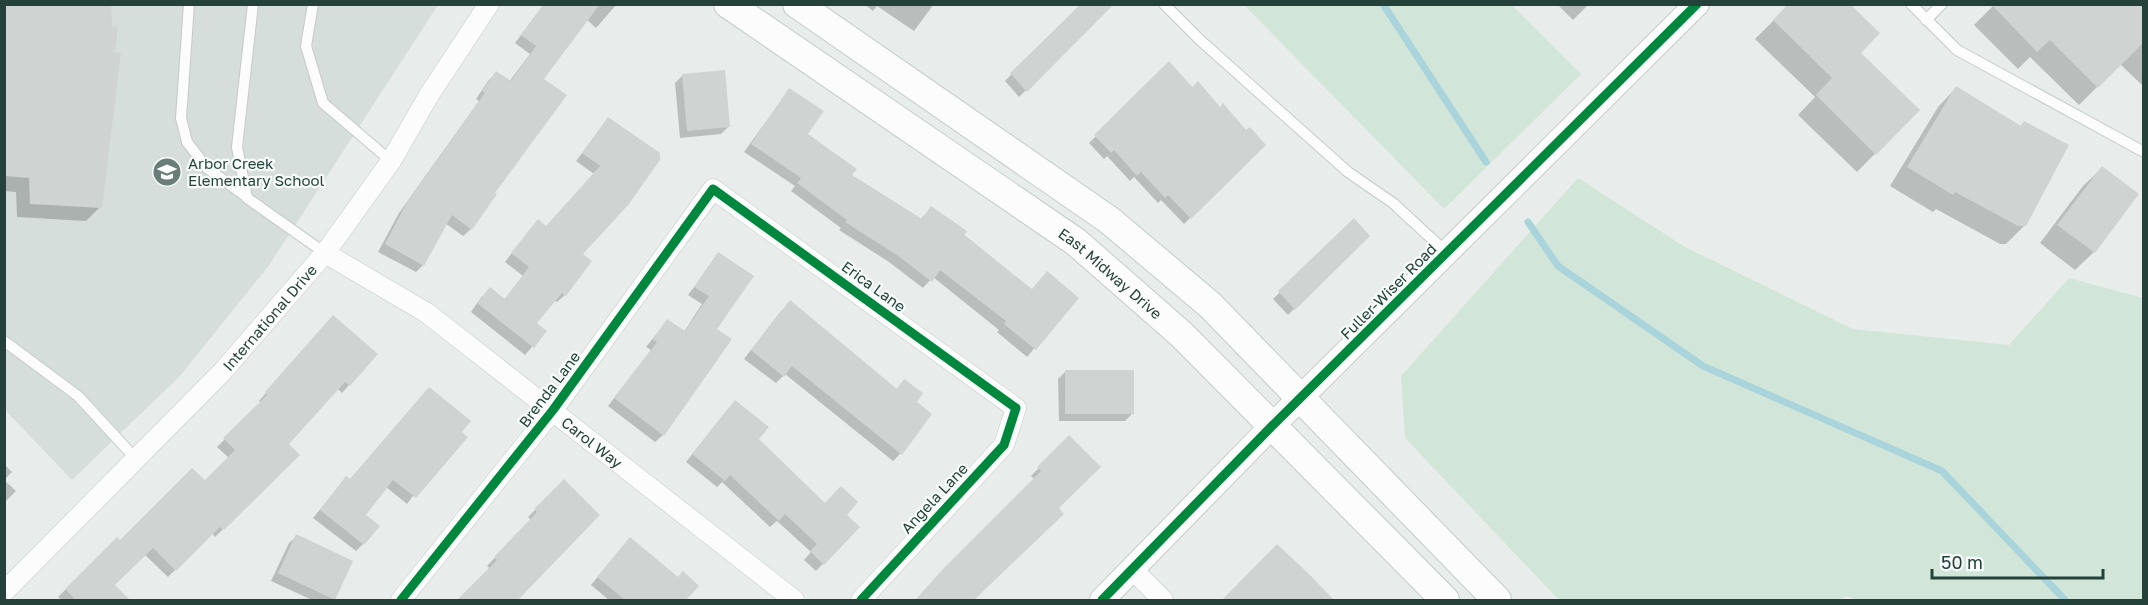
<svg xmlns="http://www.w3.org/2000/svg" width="2148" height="605" font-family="'Golos Text',sans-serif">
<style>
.built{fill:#d6dedb}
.green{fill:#d1e6d8}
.shadow{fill:#0003}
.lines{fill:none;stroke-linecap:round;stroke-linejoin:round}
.stream{stroke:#a9d4db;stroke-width:7}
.building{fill:#cfd4d2}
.service-casing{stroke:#c5cac8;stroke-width:12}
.minor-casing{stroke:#c5cac8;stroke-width:21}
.tertiary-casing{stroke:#c5cac8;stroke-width:26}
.secondary-casing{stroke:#c3cbc8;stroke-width:30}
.service{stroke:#fcfcfc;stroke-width:10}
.minor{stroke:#fcfcfc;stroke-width:20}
.tertiary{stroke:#fcfcfc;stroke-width:24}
.secondary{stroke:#fcfcfc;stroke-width:28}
.cycleway-casing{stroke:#f7fbf9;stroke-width:13}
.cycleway{stroke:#00873e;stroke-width:9}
.labels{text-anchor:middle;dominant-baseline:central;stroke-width:4.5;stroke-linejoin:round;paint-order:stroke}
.poi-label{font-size:15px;fill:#24423a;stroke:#f7fbf9;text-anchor:start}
.street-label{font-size:15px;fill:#24423a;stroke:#f7fbf9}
</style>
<rect width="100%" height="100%" fill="#e8edeb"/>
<polygon class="built" points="5,5 438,5 270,264 180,376 72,480 5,410"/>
<g class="green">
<polygon points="1244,5 1512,5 1581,74 1444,209"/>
<polygon points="1578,178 1685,247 1853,329 2009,345 2069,278 2143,298 2143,600 1857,600 1846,596 1841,600 1559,600 1405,438 1401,376"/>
</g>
<g class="shadow">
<polygon points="4,4 100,207 86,221 17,217 16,192 4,191"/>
<polygon points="544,4 617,4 596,28 587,20 542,80 493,193 471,229 463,236 445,223 423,265 416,272 378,252 399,213 479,101 476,99 488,81 496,73 509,82 530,54 515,43"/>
<polygon points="864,4 934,4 914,31 877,6 873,11"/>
<polygon points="1081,4 1106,10 1019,97 1005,81"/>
<polygon points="1557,4 1589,4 1573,20"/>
<polygon points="1790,4 1859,53 1918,110 1857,172 1798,115 1815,97 1755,39"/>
<polygon points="1995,4 2144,4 2144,87 2120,64 2079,105 2030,57 2018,69 1974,25"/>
<polygon points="1169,63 1192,89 1263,145 1184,224 1161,200 1158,203 1134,177 1130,181 1107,156 1104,159 1089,143"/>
<polygon points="682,76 729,126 721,134 680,138 675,83"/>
<polygon points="1956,88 2020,127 2024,122 2025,225 2006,244 2000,244 1936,209 1933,212 1890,186 1938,107"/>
<polygon points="789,90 806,134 850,176 920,220 931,208 1032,290 1077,298 1027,357 997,332 999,330 933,277 923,288 889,262 839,230 841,228 791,191 795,186 744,152"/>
<polygon points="608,119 658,154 581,255 565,295 557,302 554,300 535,324 545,332 525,355 471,312 482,296 504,300 523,276 505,262 531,228 546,227 594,174 576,161"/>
<polygon points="2102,168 2094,252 2075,270 2040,243 2083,186"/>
<polygon points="1354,220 1367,236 1288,315 1273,299"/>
<polygon points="719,254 715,330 663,435 655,442 608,406 651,350 646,347 667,321 684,332 702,304 688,295"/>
<polygon points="782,310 896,390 904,381 915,402 900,454 893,461 785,374 776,383 744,359"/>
<polygon points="326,325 349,385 342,393 337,388 287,444 298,455 215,537 212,533 168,577 144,554 113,585 128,600 62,600 58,597 117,539 120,542 205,482 229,458 217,447 261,403 259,401"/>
<polygon points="1066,371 1133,413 1125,421 1059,421 1058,379"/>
<polygon points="728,409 825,505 845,515 858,527 816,571 804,560 811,552 777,521 770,527 722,482 717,487 686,462"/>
<polygon points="460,432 407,504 386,487 364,515 363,544 356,551 313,518 346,478 350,480"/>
<polygon points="1069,437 1057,508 1062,514 972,600 917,600 937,576 1034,479 1031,476"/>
<polygon points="4,464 12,472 4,480"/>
<polygon points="4,480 16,491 4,503"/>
<polygon points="564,481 598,516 515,600 459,600 491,569 487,566 531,520 528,517"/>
<polygon points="297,536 351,562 332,600 312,600 271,581 289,543"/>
<polygon points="623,546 686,599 688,600 609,600 591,585"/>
<polygon points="1277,546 1329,600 1224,600 1267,557"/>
</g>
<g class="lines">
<g class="stream">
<polyline points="1383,4 1486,162"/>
<polyline points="1528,222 1558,266 1703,366 1942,471 2065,600"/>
</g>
</g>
<g class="building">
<polygon points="4,4 111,4 112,26 118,27 115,52 121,53 102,208 30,204 29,178 4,176"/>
<polygon points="544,4 600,4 544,79 567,95 495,193 497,194 472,230 452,215 424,266 385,244 406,204 485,93 482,91 496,71 511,81 536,46 521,35"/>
<polygon points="1081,4 1114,4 1027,92 1010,73"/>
<polygon points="1788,4 1850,4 1880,33 1861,53 1920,110 1876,155 1816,95 1832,78 1773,20"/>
<polygon points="1991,4 2144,4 2144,42 2098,88 2050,40 2037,52"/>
<polygon points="1169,61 1192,87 1198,81 1220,107 1223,103 1246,130 1250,127 1266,145 1191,219 1168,195 1165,198 1141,172 1137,176 1114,150 1111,153 1094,135"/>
<polygon points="725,70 730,127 687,131 682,74"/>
<polygon points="1956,86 2021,126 2024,121 2069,145 2026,226 2018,226 1955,192 1953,195 1907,167"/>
<polygon points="789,88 824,111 808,134 857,169 852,175 922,219 931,206 967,231 964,235 1032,289 1047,271 1079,298 1036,350 1004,324 1006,321 940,270 932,282 897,255 845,222 847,220 797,183 801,178 751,144"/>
<polygon points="608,117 660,153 660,160 629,204 583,254 592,261 566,296 562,293 537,323 547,331 534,348 477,303 490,287 505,299 529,267 511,253 538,219 546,226 600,166 582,153"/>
<polygon points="2102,166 2139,194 2095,253 2057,225"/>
<polygon points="1354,218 1370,236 1295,310 1278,291"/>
<polygon points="718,252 754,276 717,329 732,339 664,436 614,398 657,342 653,339 667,319 685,331 709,296 694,287"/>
<polygon points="790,300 897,389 904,379 923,393 917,402 932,414 902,455 792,366 784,377 751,350"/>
<polygon points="333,315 378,354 350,386 345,382 289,444 300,455 224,530 220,527 176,571 153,548 115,585 130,600 76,600 65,589 117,537 120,540 192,468 205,480 235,450 223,438 267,395 265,392"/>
<rect x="1065" y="370" width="69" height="44"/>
<polygon points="429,387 471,421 462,432 468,437 416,498 393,480 366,515 380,526 364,545 320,510 346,476 350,479"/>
<polygon points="735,400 769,427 759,439 825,503 841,486 858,502 847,515 860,527 824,565 810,551 817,544 785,514 779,521 730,475 725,481 692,454"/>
<polygon points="1069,435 1101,467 1059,508 1064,514 974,600 915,600 945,567 1041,471 1037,467"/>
<polygon points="564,479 600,515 518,600 457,600 497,560 494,557 537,512 534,509"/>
<polygon points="296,534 353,561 335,600 278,573"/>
<polygon points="630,537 678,577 683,571 699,586 686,600 625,600 597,577"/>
<polygon points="1277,544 1310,575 1334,600 1222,600"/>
</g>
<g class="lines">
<g class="service-casing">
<g id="service">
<polyline points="189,4 181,118 187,142 207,168 247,197"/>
<polyline points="253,4 237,147 247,198 325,253"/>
<polyline points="313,4 306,46 323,103 391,161"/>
<polyline points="1164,4 1200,40 1348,172 1393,203 1447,253"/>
<polyline points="1911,4 1957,50 2144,152"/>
<polyline points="1926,20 1942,4"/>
<polyline points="4,341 78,396 136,459"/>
</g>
</g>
<g class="minor-casing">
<g id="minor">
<path id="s1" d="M 325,253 L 427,313 L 794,600"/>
<polyline points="1132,569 1163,600"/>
<path id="s2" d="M 4,592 L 223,371 L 325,253 L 391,161 L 429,95 L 489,4"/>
<polyline points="401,600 553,410 713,189 1016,408 1004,445 861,600"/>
</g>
</g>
<g class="tertiary-casing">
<polyline id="tertiary" points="1102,600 1273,425 1697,4"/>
</g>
<g class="secondary-casing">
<g id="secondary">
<path id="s3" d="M 728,4 L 1076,242 L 1181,334 L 1445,600"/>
<polyline points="797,4 1109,220 1210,305 1497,600"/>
</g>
</g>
<use href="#service" class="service"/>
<use href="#minor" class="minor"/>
<use href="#tertiary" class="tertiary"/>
<use href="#secondary" class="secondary"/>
<g class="cycleway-casing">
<g id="cycleway">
<polyline points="401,600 553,410 713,189 1016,408 1004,445 861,600"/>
<polyline points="1102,600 1273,425 1697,4"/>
</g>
</g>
<use href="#cycleway" class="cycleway"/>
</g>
<defs>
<g id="school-disc" transform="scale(1.5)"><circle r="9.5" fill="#697e78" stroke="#f7fbf9"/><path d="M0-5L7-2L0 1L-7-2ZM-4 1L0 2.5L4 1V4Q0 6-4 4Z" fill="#fff"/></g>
</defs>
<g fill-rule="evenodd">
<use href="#school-disc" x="167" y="172"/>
</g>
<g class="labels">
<g class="poi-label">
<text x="188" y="163">Arbor Creek<tspan x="188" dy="17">Elementary School</tspan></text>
</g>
<g class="street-label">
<text stroke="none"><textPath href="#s3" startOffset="468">East Midway Drive</textPath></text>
<text transform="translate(874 286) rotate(36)">Erica Lane</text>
<text transform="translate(1388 291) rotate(-45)">Fuller-Wiser Road</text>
<text stroke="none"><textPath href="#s2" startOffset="382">International Drive</textPath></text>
<text transform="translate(549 389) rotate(-53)">Brenda Lane</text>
<text stroke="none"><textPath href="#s1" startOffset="328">Carol Way</textPath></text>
<text transform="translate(934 498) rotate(-47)">Angela Lane</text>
</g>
</g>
<rect width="2148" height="605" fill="none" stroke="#24423a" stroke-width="12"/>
<path d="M1932 569v9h171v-9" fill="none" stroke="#24423a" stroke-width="3"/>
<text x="1941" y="569" font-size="18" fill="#24423a" stroke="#f7fbf9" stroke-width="4.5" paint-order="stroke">50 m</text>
</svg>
